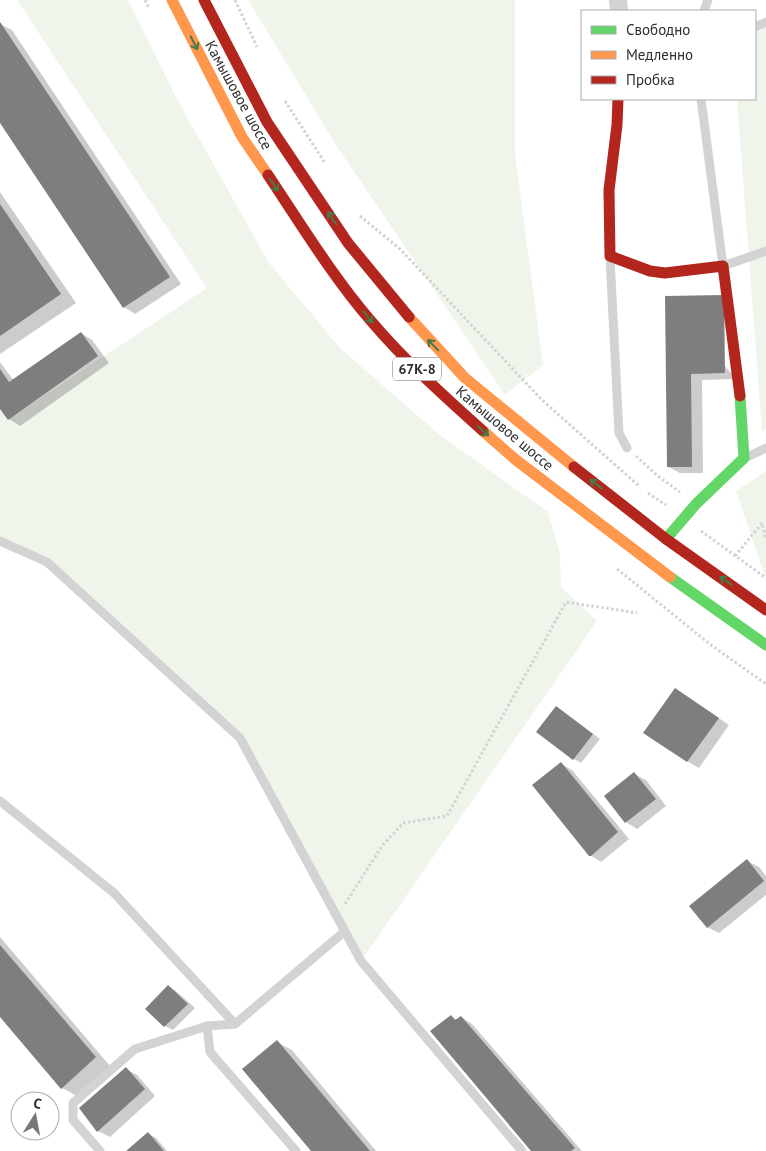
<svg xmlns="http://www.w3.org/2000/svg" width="766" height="1151" font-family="'PT Sans',sans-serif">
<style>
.green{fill:#f0f5eb}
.shadow{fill:#0003}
.building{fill:#7e7e7e}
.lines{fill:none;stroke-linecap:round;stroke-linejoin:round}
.path{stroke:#d3d3d3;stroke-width:3;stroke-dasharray:2.5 2.5;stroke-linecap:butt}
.lane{stroke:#d3d3d3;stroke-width:9}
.street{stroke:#d3d3d3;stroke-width:18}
.fast{stroke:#63d668;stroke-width:11}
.slow{stroke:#ff974d;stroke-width:11}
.jam{stroke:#b3261e;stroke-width:11}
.oneway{stroke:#467a48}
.labels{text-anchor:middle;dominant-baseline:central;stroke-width:5;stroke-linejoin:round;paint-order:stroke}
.shield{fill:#fff;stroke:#6d6d6d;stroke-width:1}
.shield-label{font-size:14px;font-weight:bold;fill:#2e2e2e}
.street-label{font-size:15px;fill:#2e2e2e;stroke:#fff}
</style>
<rect width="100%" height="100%" fill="#fff"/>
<g class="green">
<polygon points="17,0 128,0 178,101 269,263 341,349 440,435 548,512 560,553 561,587 597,621 361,961 240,738 47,562 0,541 0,408 8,420 207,288"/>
<polygon points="248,0 515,0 515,154 543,365 505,395 336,145"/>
<polygon points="766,27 766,429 762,431 737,99 755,99 755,32"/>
<polygon points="766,471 766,579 736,491"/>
</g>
<g class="shadow">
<polygon points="0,24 12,30 181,284 135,314 124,307 0,121"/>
<polygon points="0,192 76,303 0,354"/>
<polygon points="666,297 736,379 702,380 703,473 680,473 668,467"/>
<polygon points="81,333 92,340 109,363 20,426 9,419 0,406 0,362 14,381"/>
<polygon points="686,696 729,725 699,768 687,761"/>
<polygon points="557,707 600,739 581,763 574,759"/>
<polygon points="561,764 572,770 629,839 601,862 590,855"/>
<polygon points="634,774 646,780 666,806 637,829 626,822 605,797"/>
<polygon points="747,861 759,867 766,876 766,895 719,933 707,927"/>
<polygon points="0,937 110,1066 77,1096 62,1088 0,1015"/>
<polygon points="168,986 176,991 195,1008 173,1030 165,1026"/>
<polygon points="451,1016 457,1020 461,1017 472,1024 582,1151 533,1151"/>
<polygon points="277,1042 292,1050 376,1151 313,1151"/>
<polygon points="126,1069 137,1075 155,1096 110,1137 98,1131 81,1108"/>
<polygon points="149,1134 156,1138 167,1151 128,1151"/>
</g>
<g class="building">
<polygon points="0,22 170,277 123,308 0,123"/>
<polygon points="0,204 61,294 0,336"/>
<polygon points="724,295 725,373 691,374 692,467 667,467 665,296"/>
<polygon points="81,332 98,356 8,420 0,409 0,369 9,382"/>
<polygon points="675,688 719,718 687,762 643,733"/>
<polygon points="556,706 593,734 573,760 536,732"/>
<polygon points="561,762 618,832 591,856 589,856 532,785"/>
<polygon points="634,772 656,799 625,823 604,796"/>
<polygon points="747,859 764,881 707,928 689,906"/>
<polygon points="0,945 96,1057 61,1089 0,1017"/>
<polygon points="168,985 188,1004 164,1027 145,1009"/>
<polygon points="451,1015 455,1020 461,1016 575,1148 571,1151 531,1151 430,1031"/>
<polygon points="277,1040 370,1151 311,1151 242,1069"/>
<polygon points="126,1067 145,1089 97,1132 79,1108"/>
<polygon points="148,1132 164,1151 126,1151"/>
</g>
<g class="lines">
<g class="path">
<polyline points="145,0 149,8"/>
<polyline points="235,0 257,47"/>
<polyline points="285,101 325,163"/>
<polyline points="360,216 400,249 542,400 639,486"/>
<polyline points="636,456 659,477 680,492"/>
<polyline points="648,493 666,505"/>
<polyline points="701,531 766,578"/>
<polyline points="735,556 762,523 766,539"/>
<polyline points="617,569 711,645 766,684"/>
<polyline points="345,904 382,846 403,823 447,816 566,602 637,613"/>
</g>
<g class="lane">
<polyline points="704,11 708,0"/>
<polyline points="755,27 766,22"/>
<polyline points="701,99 723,266 766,251"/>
<polyline points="610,258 619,433 627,448"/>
<polyline points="747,457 766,448"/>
<polyline points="0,541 47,562 240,738 361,961 522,1151"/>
<polyline points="0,801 114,893 235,1024 207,1026 210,1052 296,1151"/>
<polyline points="235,1024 344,932"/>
<polyline points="100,1151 73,1120 73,1103 135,1049 207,1026"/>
</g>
<polyline class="street" points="618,0 619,11"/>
<g class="fast">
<polyline points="666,539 696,504 744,458 740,396"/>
<polyline points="670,577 766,645"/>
</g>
<g class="slow">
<polyline points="172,0 242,137 268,175"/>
<polyline points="409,317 465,378 574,467"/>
<polyline points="483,431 516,460 670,577"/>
</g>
<g class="jam">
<polyline points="204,0 267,122 348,243 409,317"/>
<polyline points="618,99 617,125 609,190 610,256 650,271 665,273 723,266 740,396"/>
<path d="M 268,175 C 300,223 333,277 371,321 C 405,361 444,396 483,431"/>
<polyline points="574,467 666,539 766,610"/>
</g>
</g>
<defs><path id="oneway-shaft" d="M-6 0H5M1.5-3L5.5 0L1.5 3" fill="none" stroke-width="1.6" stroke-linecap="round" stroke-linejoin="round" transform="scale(1.25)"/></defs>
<g class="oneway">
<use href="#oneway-shaft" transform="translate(194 43) rotate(63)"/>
<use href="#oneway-shaft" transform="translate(274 185) rotate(56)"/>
<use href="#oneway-shaft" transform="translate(332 218) rotate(-124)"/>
<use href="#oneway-shaft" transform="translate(368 317) rotate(51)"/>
<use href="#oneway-shaft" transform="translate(433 345) rotate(-134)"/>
<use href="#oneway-shaft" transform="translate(483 431) rotate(41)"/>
<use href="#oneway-shaft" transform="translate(596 484) rotate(-142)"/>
<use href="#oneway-shaft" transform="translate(726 581) rotate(-145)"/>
</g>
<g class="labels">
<rect class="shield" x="393" y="357.5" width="48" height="23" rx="4"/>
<g class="shield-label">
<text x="417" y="369">67К-8</text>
</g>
<g class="street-label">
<text transform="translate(239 95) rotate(61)">Камышовое шоссе</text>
<text transform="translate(505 428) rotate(40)">Камышовое шоссе</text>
</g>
</g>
<rect x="581" y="10" width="175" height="90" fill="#ffffff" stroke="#ababab"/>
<rect x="591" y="26" width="25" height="8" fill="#63d668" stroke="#ababab"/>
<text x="626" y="35" font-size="15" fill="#2e2e2e">Свободно</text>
<rect x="591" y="51" width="25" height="8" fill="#ff974d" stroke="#ababab"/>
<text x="626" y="60" font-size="15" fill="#2e2e2e">Медленно</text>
<rect x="591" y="76" width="25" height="8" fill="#b3261e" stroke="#ababab"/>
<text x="626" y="85" font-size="15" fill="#2e2e2e">Пробка</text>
<g transform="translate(35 1116) rotate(11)"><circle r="24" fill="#ffffff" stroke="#ababab"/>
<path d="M0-4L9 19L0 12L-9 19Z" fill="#777777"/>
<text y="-8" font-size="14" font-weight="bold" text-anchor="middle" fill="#2e2e2e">С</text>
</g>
</svg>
